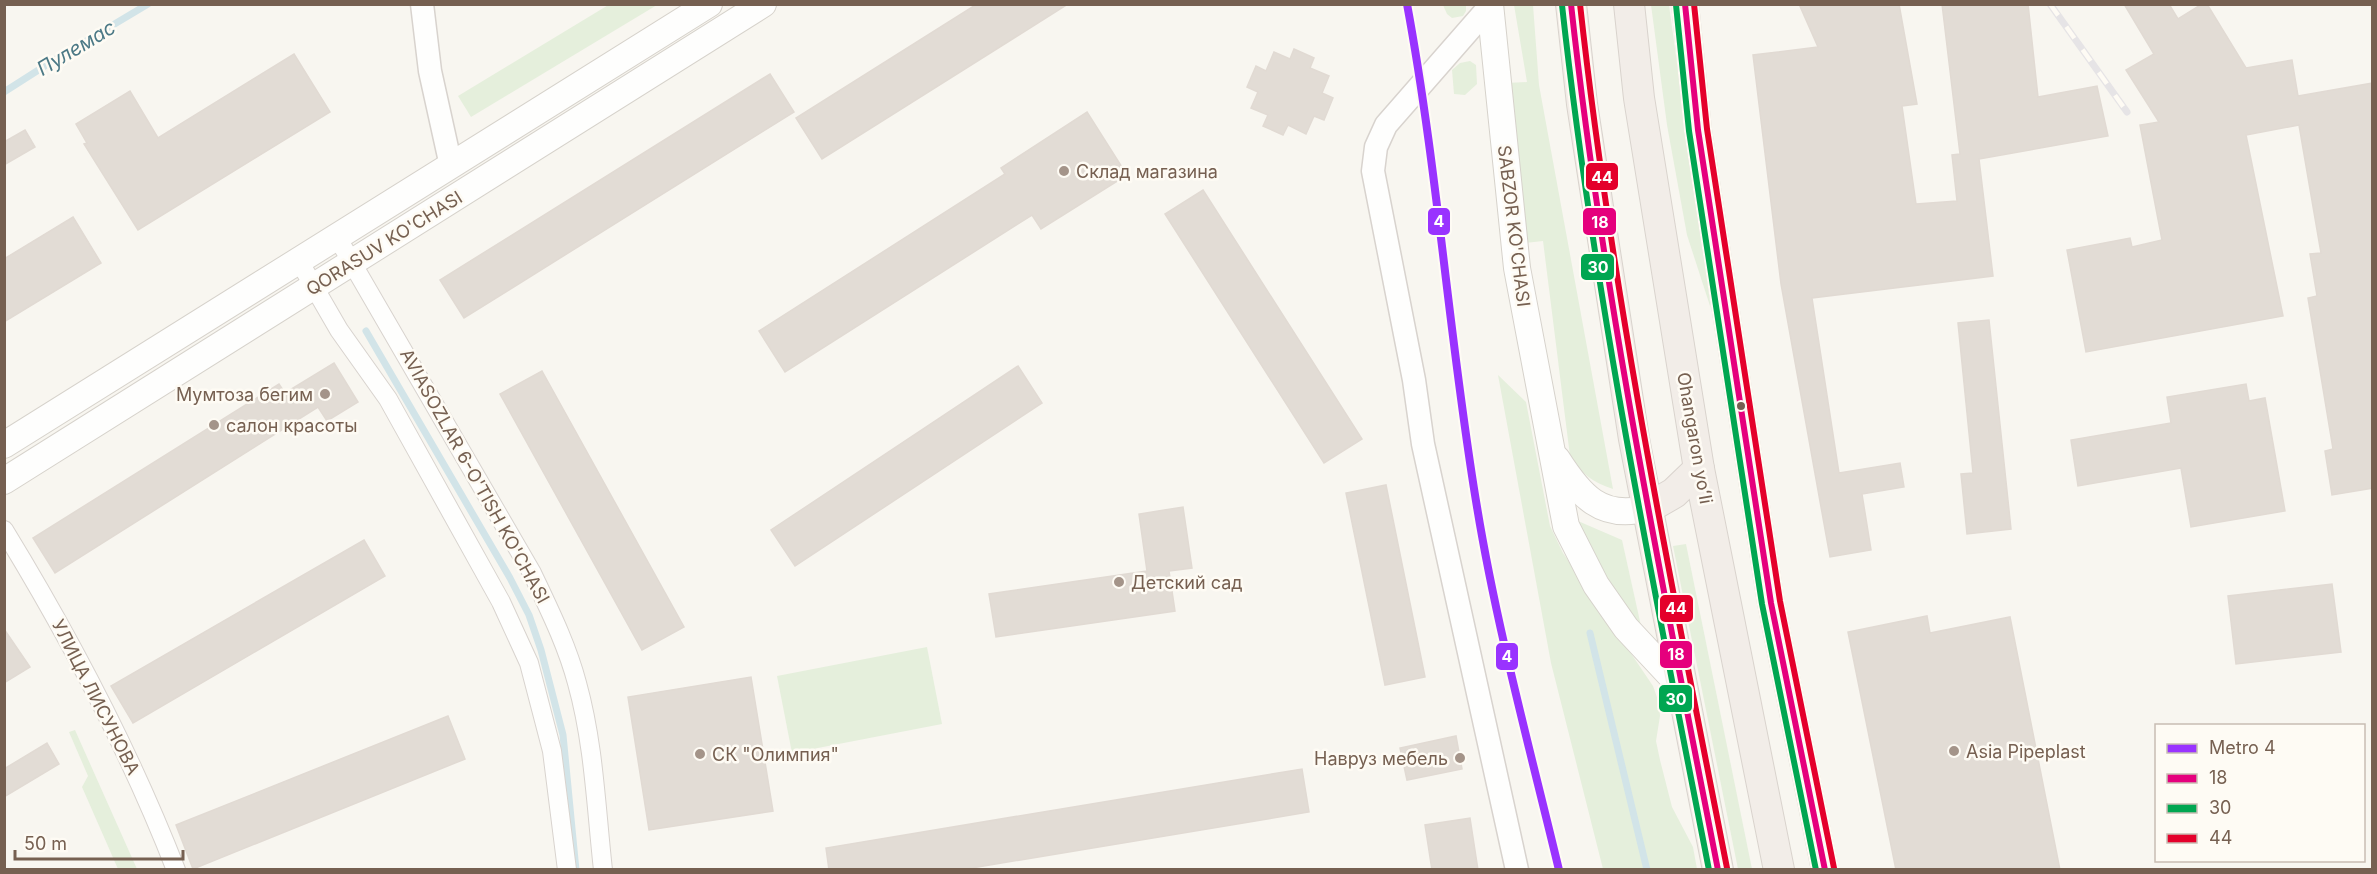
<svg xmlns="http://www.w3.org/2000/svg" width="2377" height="874" font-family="Inter,sans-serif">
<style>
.grass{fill:#e5efdc}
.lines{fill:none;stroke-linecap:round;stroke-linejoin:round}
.stream{stroke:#d2e4e8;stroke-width:7}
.building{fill:#e2dcd5;stroke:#e1dad3;stroke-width:1.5}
.minor-casing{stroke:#d8d3ce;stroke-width:20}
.tertiary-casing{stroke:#d8d3ce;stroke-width:25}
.secondary-casing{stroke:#d6d2cb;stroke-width:28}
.trunk-casing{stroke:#d9d3cd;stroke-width:32}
.minor{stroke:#fefefd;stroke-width:18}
.tertiary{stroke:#fefefd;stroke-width:22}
.secondary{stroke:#fefefd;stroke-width:26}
.trunk{stroke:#f2ede8;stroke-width:30}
.rail-casing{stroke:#e6e4e6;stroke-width:7}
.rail{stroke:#fefbf4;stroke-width:4.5;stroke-dasharray:14;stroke-linecap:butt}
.bus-1-casing{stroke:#fefbf4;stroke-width:10}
.bus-2-casing{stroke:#fefbf4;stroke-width:10}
.bus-3-casing{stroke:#fefbf4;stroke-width:10}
.bus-1{stroke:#e5007d;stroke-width:6}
.bus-2{stroke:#00a651;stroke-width:6}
.bus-3{stroke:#e4002b;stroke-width:6}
.metro-1-casing{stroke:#fefbf4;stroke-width:12}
.metro-1{stroke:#93f;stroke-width:8}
.poi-dot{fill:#a49489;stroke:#fefbf4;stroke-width:2}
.bus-dot{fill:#766051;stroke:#fefbf4;stroke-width:2}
.labels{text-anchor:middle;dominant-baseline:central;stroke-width:5;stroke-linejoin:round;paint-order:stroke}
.poi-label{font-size:18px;fill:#766051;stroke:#fefbf4;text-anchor:start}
.street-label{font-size:18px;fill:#766051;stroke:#fefbf4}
.water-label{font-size:20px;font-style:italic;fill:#4c7986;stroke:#fefbf4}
.line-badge{stroke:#fefbf4;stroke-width:2}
.badge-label{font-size:16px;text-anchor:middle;font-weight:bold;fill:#fff}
</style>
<rect width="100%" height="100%" fill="#f8f6f0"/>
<g class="grass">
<polygon points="610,4 657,5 471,117 458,96"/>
<polygon points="1443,5 1466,5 1466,11 1463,16 1452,18 1447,14"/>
<path d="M 1514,5 L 1533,5 L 1539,85 L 1613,489 C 1594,483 1580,473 1570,456 L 1543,241 L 1525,243 L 1506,83 L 1527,82 Z"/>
<polygon points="1651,5 1669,5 1711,309 1687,235 1667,125"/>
<polygon points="1470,61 1476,65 1477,84 1465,95 1454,94 1452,70 1460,63"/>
<polygon points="1498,375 1526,402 1550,526 1563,553 1653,686 1659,703 1660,716 1656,741 1660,760 1672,807 1693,847 1697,869 1603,869 1551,663"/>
<polygon points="1578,521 1622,540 1643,635 1605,580"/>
<polygon points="1686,544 1752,869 1738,869 1673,546"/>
<polygon points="927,647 942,724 792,753 777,676"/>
<polygon points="75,730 137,869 118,869 82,787 88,776 69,732"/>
</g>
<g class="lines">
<g class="stream">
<polyline points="4,92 51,62 148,4"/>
<polyline points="366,331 510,578 529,615 541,650 563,735 576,870"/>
<polyline points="1590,633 1647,870"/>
</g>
</g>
<g class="building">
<polygon points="977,4 1068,4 822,159 796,118"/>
<polygon points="1799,4 1899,4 1917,104 1902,106 1916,204 1957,201 1952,155 1960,154 1942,4 2028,4 2038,97 2097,86 2108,136 1979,159 1993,276 1812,298 1839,473 1900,463 1904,487 1862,494 1871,550 1830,557 1781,284 1753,55 1818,47"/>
<polygon points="2124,4 2169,4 2178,19 2202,4 2207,4 2246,68 2292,60 2298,96 2373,83 2373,488 2332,495 2325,451 2333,449 2308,298 2317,296 2310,254 2321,253 2299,125 2246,135 2283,316 2086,352 2067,250 2130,238 2132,247 2162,240 2140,125 2159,122 2126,70 2154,54"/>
<polygon points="1294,49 1314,58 1310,68 1329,76 1322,93 1333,98 1324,120 1314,116 1306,134 1288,125 1283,135 1263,126 1268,115 1251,108 1258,92 1247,87 1256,66 1266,71 1274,52 1290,59"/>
<polygon points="294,54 330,112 138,230 84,144 87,143 76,124 130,91 158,138"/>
<polygon points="770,74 794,112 464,318 440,280"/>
<polygon points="1087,112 1127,175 1041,229 1032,215 785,372 759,331 1005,174 1001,168"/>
<polygon points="25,130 35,147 4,165 4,142"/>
<polygon points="1203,190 1362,439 1324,463 1165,214"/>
<polygon points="73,217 101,263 4,322 4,259"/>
<polygon points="1989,320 2011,529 1967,534 1961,474 1973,473 1958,323"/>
<polygon points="334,363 358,402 327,421 318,407 55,573 33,538 279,384 285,393"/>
<polygon points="1018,366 1042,403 795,566 771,530"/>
<polygon points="542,371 684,627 642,650 500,394"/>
<polygon points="2246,384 2249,401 2265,398 2285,511 2191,527 2181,468 2078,486 2071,440 2171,423 2167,397"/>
<polygon points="1386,485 1425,677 1385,685 1346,493"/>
<polygon points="1183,507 1192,568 1169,571 1175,611 996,637 989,594 1147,571 1139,514"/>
<polygon points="364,540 385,576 133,723 111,686"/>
<polygon points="2332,584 2341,652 2236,664 2228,596"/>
<polygon points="1927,616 1930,633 2010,617 2060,870 1896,870 1848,632"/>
<polygon points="4,629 30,667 4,683"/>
<polygon points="751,677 773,811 649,830 628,697"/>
<polygon points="448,716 465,759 193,869 176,825"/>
<polygon points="1456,736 1462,769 1407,780 1400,748"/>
<polygon points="47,743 59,764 4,797 4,769"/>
<polygon points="1302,769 1309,812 960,870 829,870 826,848"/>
<polygon points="1470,818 1478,870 1432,870 1425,825"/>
</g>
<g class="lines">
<g class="minor-casing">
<g id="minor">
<path d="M 337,237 L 532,573 C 549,609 567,645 577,683 C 594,744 596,807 603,870"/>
<polyline points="299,261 339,330 388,399 501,602 529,663 552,751 567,870"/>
<path d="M 4,530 C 70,638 130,752 176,870"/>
</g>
</g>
<g class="tertiary-casing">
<g id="tertiary">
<polyline points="422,4 430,71 451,166"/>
<polyline points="1490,6 1386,125 1376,147 1373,171 1414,380 1423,444 1517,870"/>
</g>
</g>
<g class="secondary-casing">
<g id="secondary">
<polyline points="1490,4 1517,268 1566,526 1596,585 1626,628 1683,689"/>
<polyline points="1685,4 1698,130 1771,603 1825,870"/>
<polyline points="4,445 709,4"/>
<path d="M 1557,459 C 1580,495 1601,521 1648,508"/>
<polyline points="4,481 763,4"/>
</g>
</g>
<g class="trunk-casing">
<g id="trunk">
<polyline points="1571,4 1582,104 1634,439 1718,870"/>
<polyline points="1629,4 1639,98 1699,469 1779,870"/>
<polyline points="1648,508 1674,493 1699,469"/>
</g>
</g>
<use href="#minor" class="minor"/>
<use href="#tertiary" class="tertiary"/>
<use href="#secondary" class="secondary"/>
<use href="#trunk" class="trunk"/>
<g class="rail-casing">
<polyline id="rail" points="2050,4 2127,112"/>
</g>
<use href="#rail" class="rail"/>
<g class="bus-1-casing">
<g id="bus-1">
<path d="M 1571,4 C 1603,296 1662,582 1718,870"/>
<polyline points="1685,4 1698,130 1771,603 1825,870"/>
</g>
</g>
<g class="bus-2-casing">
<g id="bus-2">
<path d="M 1562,5 C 1594,296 1653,583 1709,870"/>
<polyline points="1676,5 1689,131 1762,604 1816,870"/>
</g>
</g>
<g class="bus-3-casing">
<g id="bus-3">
<path d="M 1580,4 C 1612,295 1671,582 1727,868"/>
<polyline points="1694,4 1707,129 1780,601 1834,868"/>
</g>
</g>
<use href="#bus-1" class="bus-1"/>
<use href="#bus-2" class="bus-2"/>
<use href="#bus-3" class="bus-3"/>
<g class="metro-1-casing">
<path id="metro-1" d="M 1407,4 C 1438,171 1449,340 1477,507 C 1497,629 1530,749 1559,870"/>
</g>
<use href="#metro-1" class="metro-1"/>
</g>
<g class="poi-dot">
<circle cx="1064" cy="171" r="6"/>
<circle cx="325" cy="394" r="6"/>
<circle cx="214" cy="425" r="6"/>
<circle cx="1119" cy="582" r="6"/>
<circle cx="1954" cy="751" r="6"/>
<circle cx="700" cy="754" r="6"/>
<circle cx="1460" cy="758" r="6"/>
</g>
<circle class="bus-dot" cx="1741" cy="406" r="5"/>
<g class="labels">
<g class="poi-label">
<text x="1076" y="171">Склад магазина</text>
<text x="313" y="394" text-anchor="end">Мумтоза бегим</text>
<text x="226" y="425">салон красоты</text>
<text x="1131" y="582">Детский сад</text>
<text x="1966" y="751">Asia Pipeplast</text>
<text x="712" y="754">СК "Олимпия"</text>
<text x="1448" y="758" text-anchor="end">Навруз мебель</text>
</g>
<g class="street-label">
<text transform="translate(1514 226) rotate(83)">SABZOR KO'CHASI</text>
<text transform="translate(384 243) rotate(-32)">QORASUV KO'CHASI</text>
<text transform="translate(1695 438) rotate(80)">Ohangaron yoʻli</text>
<text transform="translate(475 476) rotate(61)">AVIASOZLAR 6-O'TISH KO'CHASI</text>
<text transform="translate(96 697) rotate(63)">УЛИЦА ЛИСУНОВА</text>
</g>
<g class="water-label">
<text transform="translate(76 48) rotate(-31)">Пулемас</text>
</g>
</g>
<g class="line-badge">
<rect x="1585" y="162" width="34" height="29" rx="6" fill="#e4002b"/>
<rect x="1427" y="207" width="24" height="29" rx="6" fill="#93f"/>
<rect x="1582" y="207" width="35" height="29" rx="6" fill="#e5007d"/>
<rect x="1580" y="253" width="35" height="28" rx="6" fill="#00a651"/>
<rect x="1659" y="594" width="35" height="29" rx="6" fill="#e4002b"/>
<rect x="1659" y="640" width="34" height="29" rx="6" fill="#e5007d"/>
<rect x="1495" y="642" width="24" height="29" rx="6" fill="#93f"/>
<rect x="1658" y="684" width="35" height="29" rx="6" fill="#00a651"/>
</g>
<g class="badge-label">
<text x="1602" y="183">44</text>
<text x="1439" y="227">4</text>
<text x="1600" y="228">18</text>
<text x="1598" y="273">30</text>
<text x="1676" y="614">44</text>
<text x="1676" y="660">18</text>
<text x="1507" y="662">4</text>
<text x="1676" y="705">30</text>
</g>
<rect width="2377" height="874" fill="none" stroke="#766051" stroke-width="12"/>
<rect x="2155" y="724" width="210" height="138" fill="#fefbf4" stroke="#c8bdb3" stroke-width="1.5"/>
<rect x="2167" y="744" width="30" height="9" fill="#9933ff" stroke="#c8bdb3" stroke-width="1.5"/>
<text x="2209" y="754" font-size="18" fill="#766051">Metro 4</text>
<rect x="2167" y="774" width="30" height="9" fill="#e5007d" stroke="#c8bdb3" stroke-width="1.5"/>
<text x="2209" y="784" font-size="18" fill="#766051">18</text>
<rect x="2167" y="804" width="30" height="9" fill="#00a651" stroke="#c8bdb3" stroke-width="1.5"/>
<text x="2209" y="814" font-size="18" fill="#766051">30</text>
<rect x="2167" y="834" width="30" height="9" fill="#e4002b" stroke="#c8bdb3" stroke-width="1.5"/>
<text x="2209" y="844" font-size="18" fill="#766051">44</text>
<path d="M15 850v9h168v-9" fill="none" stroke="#766051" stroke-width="3"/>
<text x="24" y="850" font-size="18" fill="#766051" stroke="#fefbf4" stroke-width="4.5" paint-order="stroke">50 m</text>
</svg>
